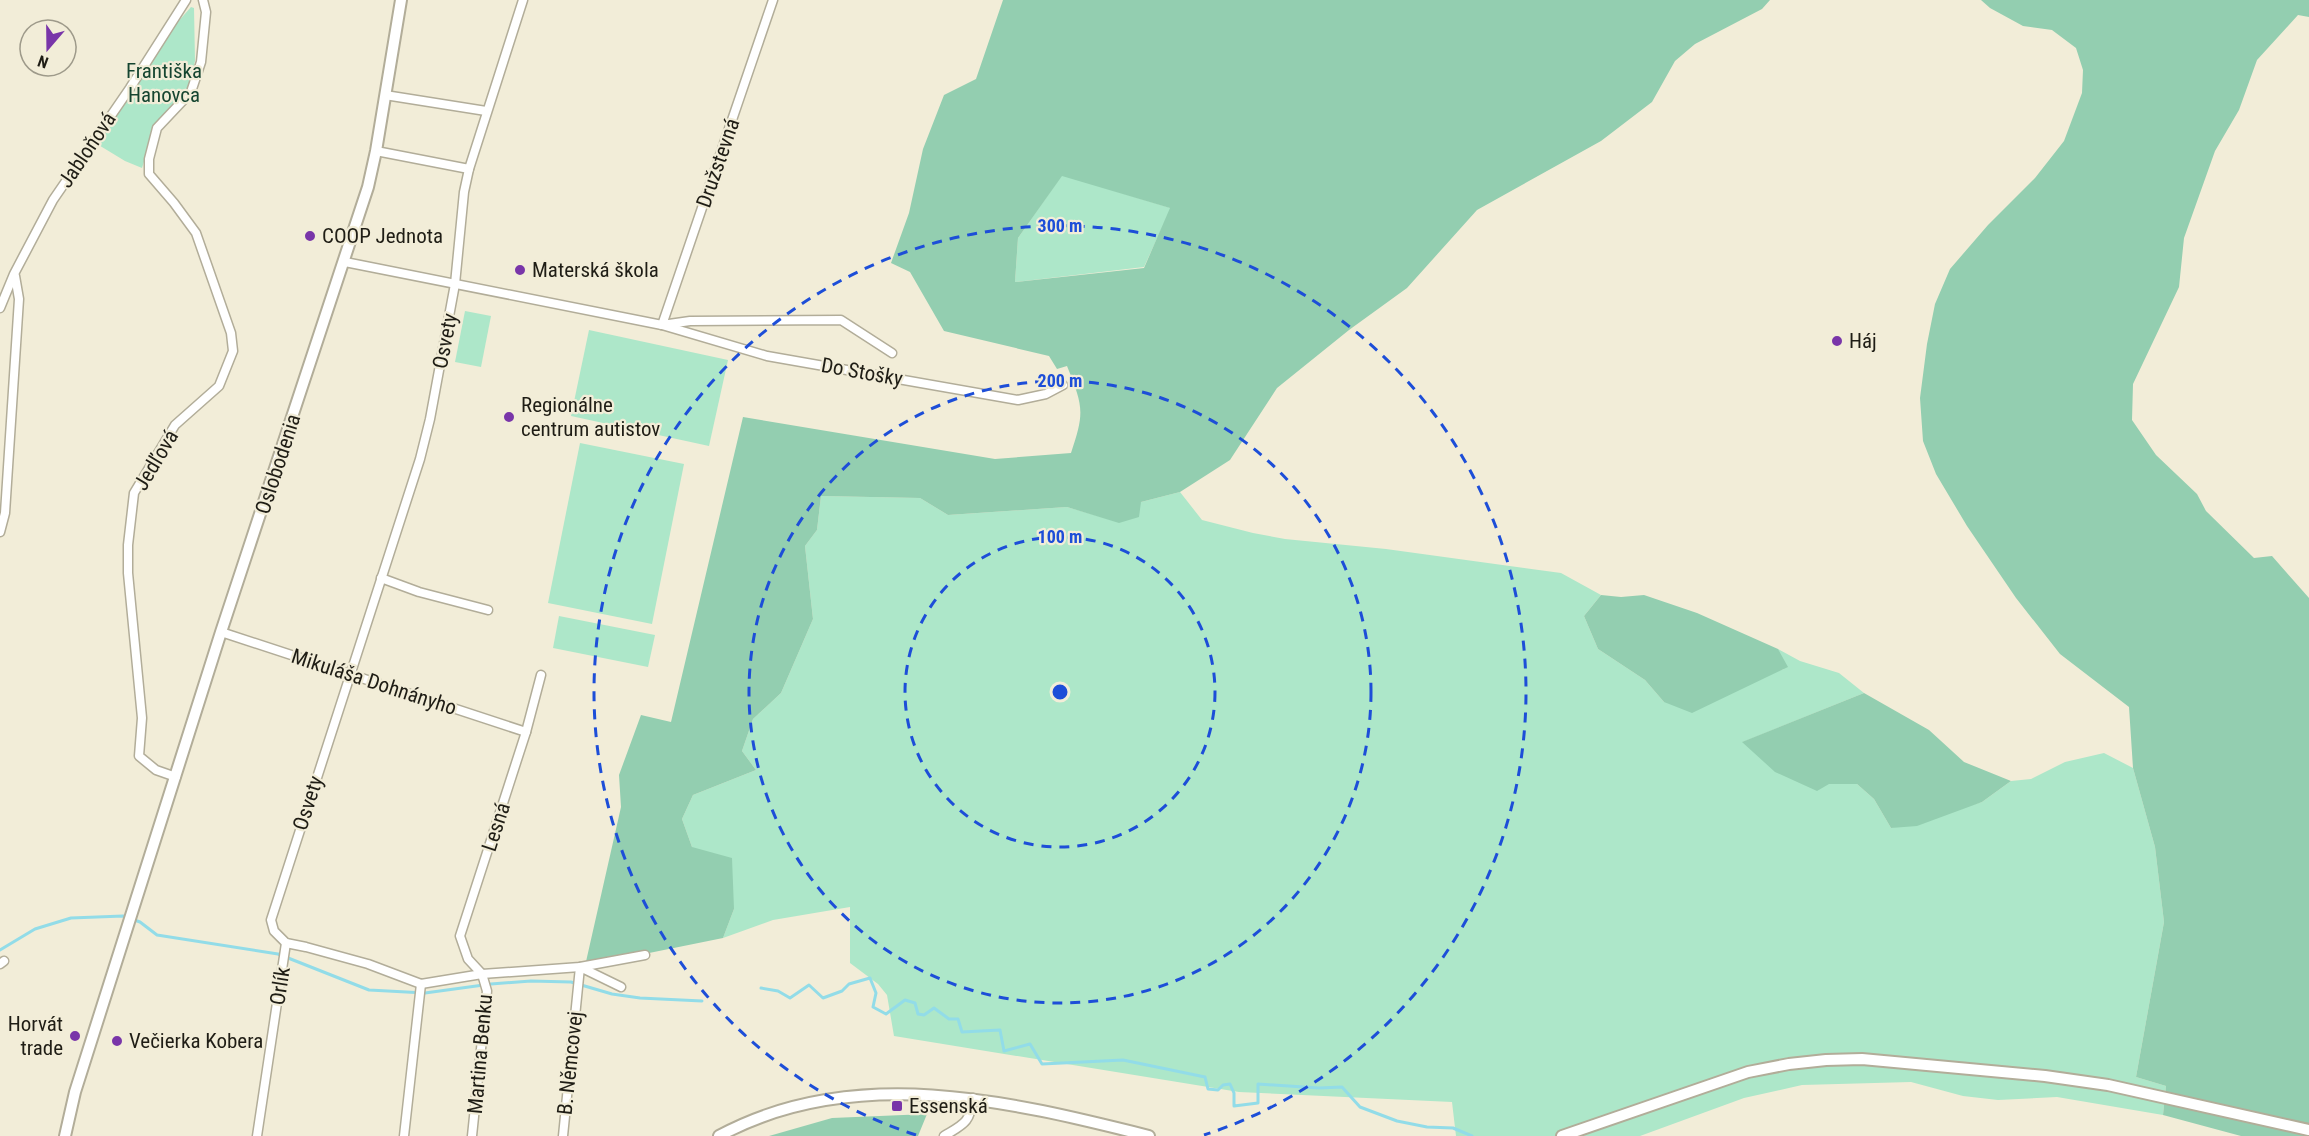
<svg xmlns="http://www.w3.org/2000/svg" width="2309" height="1136" font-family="'Roboto Condensed',sans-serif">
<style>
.green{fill:#ade7c9}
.forest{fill:#93ceb0;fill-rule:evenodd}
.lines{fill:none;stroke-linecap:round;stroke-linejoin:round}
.stream{stroke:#92dce8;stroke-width:3}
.street-casing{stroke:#b2ad99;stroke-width:11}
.secondary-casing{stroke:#b2ad99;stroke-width:14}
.street{stroke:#fff;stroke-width:8}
.secondary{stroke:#fff;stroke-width:10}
.ring{fill:none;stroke:#1d4ed8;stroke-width:3;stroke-dasharray:10 8}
.poi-dot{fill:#7935a9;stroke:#f2edd8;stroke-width:2}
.labels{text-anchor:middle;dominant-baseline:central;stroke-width:4.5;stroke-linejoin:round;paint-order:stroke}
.park-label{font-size:21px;fill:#154530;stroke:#f2edd8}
.street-label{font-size:21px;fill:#1f1d15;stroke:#f2edd8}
.poi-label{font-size:21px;fill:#1f1d15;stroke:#f2edd8;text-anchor:start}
.centre{fill:#1d4ed8;stroke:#f2edd8;stroke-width:3}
.ring-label{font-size:18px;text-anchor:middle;font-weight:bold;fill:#1d4ed8;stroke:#f2edd8;stroke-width:4.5;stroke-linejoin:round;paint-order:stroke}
</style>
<rect width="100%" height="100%" fill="#f2edd8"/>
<g class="green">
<polygon points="191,7 194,8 195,61 187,91 155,126 142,168 125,161 97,144 176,24"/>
<polygon points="1062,175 1171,208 1144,267 1015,282 1018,238"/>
<polygon points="465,311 491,316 481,367 455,362"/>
<polygon points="589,330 728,360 709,446 571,416"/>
<polygon points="580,443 684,464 652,624 548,603"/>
<polygon points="1180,492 1202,520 1253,533 1285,539 1386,549 1561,573 1601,595 1584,616 1598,649 1645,680 1664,702 1784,669 1778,649 1800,661 1839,673 1864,693 1743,742 1829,784 1857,784 1874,799 1891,828 1982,802 2011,781 2031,779 2065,762 2104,753 2133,768 2155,847 2164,922 2136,1077 2166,1086 2163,1115 2057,1097 1998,1100 1963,1096 1911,1082 1802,1085 1744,1098 1640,1136 1456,1136 1452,1102 1239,1092 894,1036 887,995 878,984 850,963 850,907 773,920 723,938 734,909 692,847 682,819 693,795 756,770 742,751 753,719 781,693 813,619 805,546 817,530 821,496 920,498 948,515 1067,507 1119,522 1141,502"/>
<polygon points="559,616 655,635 648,667 553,648"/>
</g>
<g class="forest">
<path d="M 1003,0 L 1770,0 L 1762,9 L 1695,44 L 1675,61 L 1652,102 L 1601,141 L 1477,210 L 1407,288 L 1349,330 L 1277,388 L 1230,460 L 1180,492 L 1141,502 L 1139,517 L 1119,523 L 1067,507 L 948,515 L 920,498 L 821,496 L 817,530 L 805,546 L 813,619 L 781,693 L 753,719 L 742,751 L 756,770 L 693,795 L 682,819 L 692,847 L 732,858 L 734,909 L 723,938 L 585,966 L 621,807 L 619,775 L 641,715 L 671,722 L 743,417 L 995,459 L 1071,453 C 1085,412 1083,406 1067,366 L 1057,369 L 1049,356 L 944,331 L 910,272 L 891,263 L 909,213 L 923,149 L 944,95 L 976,79 ZM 1062,176 L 1170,208 L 1144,268 L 1015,282 L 1018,238 Z"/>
<polygon points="1981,0 2309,0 2309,17 2298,15 2257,60 2239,110 2215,151 2184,238 2179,287 2133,384 2132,420 2156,455 2197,494 2206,511 2254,558 2272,556 2309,598 2309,1136 2241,1136 2163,1115 2166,1086 2136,1077 2164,922 2155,847 2133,768 2129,707 2060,654 2016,598 1967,526 1936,474 1923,441 1920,398 1927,344 1935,304 1950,269 1988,225 2035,178 2064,141 2082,93 2083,70 2076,48 2052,30 2023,26 1990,8"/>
<polygon points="1601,595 1621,597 1644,595 1697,613 1778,649 1788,667 1692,713 1664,702 1645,680 1598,649 1584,616"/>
<polygon points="1864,693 1929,730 1964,762 2011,781 1982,802 1917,826 1891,828 1874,799 1857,784 1829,784 1817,791 1775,772 1742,742"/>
<polygon points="927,1114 918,1136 769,1136 832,1118"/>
</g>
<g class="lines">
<g class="stream">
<polyline points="0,950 35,929 71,918 123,916 140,922 157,935 278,954 369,990 425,993 491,984 531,981 571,982 612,994 640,998 702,1001"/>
<polyline points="761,988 778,991 790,998 809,985 823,998 842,991 849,984 870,978 876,993 873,1007 886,1014 905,1000 915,1003 918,1014 924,1015 934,1008 949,1019 958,1019 962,1032 1000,1030 1004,1051 1030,1044 1042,1064 1123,1060 1205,1077 1208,1089 1218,1090 1223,1085 1230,1084 1234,1093 1234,1106 1258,1103 1258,1084 1319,1088 1342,1087 1360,1107 1397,1121 1427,1127 1453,1128 1472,1136"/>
</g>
<g class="street-casing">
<g id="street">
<polyline points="523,0 469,169 464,192 455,284 430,419 420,459 271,920 274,931 286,943 306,947 368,964 421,984 482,974 580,967 645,955"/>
<polyline points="773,0 662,325 690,321 841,320 892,353"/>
<polyline points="385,95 486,111"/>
<polyline points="376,151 469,169"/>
<polyline points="345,262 662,325 767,356 1018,400 1046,394 1063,385"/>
<polyline points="0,308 14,274 53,200 130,88 186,0"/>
<polyline points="0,532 5,513 19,299 15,276"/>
<polyline points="381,578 419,592 488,610"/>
<polyline points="221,632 526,732"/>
<polyline points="176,777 156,770 139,756 142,718 128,573 128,545 134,493 175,425 219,386 233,351 231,333 196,233 174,203 149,174 149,159 157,128 191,92 201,62 206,12 203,0"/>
<polyline points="0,964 4,961"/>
<polyline points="257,1136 286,943"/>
<polyline points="404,1136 421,984"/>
<polyline points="472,1136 487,991 482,974 468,959 460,936 526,732 541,675"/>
<polyline points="563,1136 580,967 621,987"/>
<path d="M 944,1136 C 964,1124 970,1123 973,1098"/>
</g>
</g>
<g class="secondary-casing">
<g id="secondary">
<polyline points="65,1136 75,1092 221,632 368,187 376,151 401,0"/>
<path d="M 719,1136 C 854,1063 1009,1101 1149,1136"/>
<polyline points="1562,1136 1748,1072 1789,1064 1826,1060 1862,1059 2045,1076 2108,1085 2309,1130"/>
</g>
</g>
<use href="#street" class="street"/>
<use href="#secondary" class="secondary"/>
</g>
<g class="ring">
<circle cx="1060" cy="692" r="155"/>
<circle cx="1060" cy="692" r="311"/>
<path d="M916 1135A466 466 0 1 1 1204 1135"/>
</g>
<g class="poi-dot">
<circle cx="310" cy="236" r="6"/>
<circle cx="520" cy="270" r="6"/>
<circle cx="1837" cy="341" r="6"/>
<circle cx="509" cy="417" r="6"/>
<circle cx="75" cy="1036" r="6"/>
<circle cx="117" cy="1041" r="6"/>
<rect x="891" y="1100" width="12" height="12" rx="3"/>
</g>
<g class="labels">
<g class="park-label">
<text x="164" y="71">Františka<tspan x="164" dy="24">Hanovca</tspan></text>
</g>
<g class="street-label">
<text transform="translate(87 150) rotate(-56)">Jabloňová</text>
<text transform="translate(718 163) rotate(-71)">Družstevná</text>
<text transform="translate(445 341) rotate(-79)">Osvety</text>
<text transform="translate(862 372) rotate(10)">Do Stošky</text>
<text transform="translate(156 460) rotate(-59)">Jedľová</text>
<text transform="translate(278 464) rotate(-72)">Oslobodenia</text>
<text transform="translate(374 682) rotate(18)">Mikuláša Dohnányho</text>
<text transform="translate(308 803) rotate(-72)">Osvety</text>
<text transform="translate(496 827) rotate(-72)">Lesná</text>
<text transform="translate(280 986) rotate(-81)">Orlík</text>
<text transform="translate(480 1054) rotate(-85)">Martina Benku</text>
<text transform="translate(570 1063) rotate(-84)">B. Němcovej</text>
</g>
<g class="poi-label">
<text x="322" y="236">COOP Jednota</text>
<text x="532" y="270">Materská škola</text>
<text x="1849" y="341">Háj</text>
<text x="521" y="405">Regionálne<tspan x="521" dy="24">centrum autistov</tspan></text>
<text x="63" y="1024" text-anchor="end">Horvát<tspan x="63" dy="24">trade</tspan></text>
<text x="129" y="1041">Večierka Kobera</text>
<text x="909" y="1106">Essenská</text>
</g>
</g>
<circle cx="1060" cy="692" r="9" class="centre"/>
<g class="ring-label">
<text x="1060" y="232">300 m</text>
<text x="1060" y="387">200 m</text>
<text x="1060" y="543">100 m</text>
</g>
<g transform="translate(48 48) rotate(200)"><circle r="28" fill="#f2edd8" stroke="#9e9a8a" stroke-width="1.5"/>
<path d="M0-4.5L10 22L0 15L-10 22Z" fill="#7935a9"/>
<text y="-9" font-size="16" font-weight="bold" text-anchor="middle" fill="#1f1d15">N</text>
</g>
</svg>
